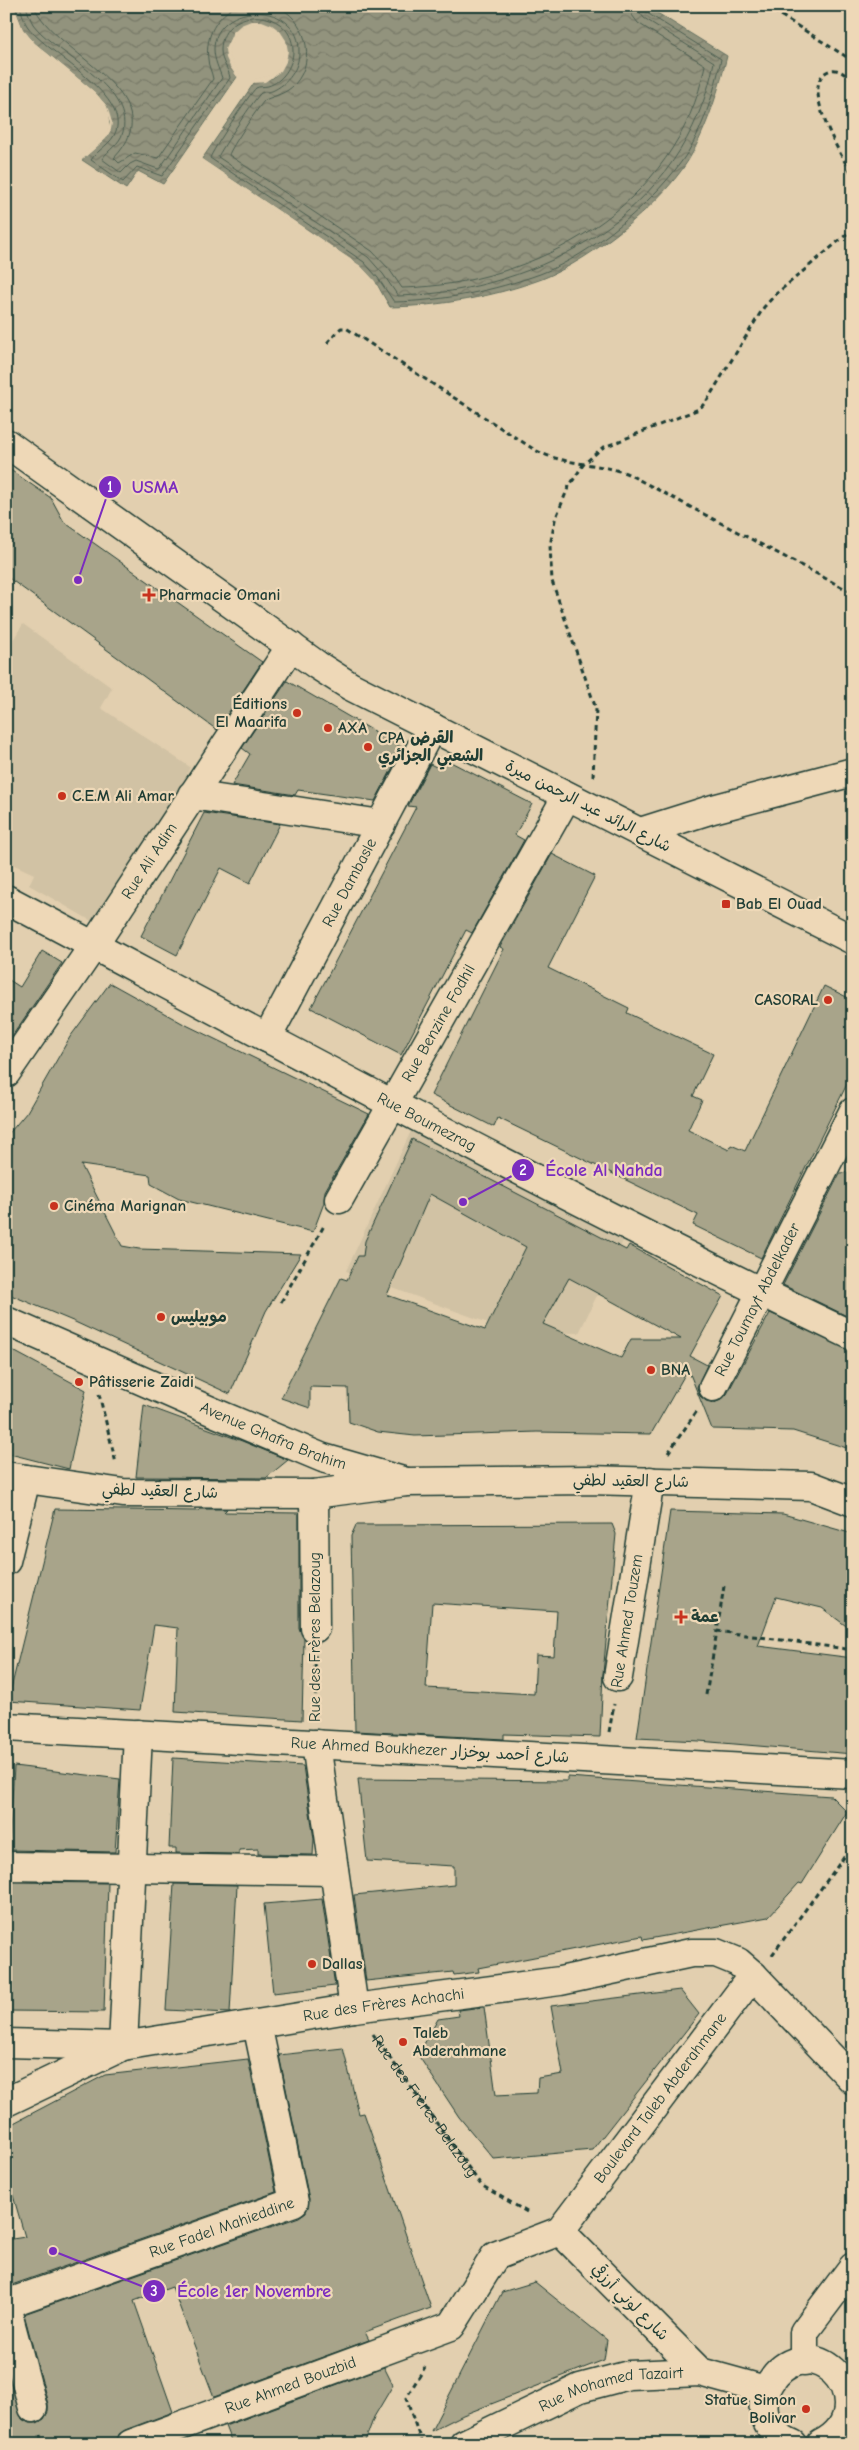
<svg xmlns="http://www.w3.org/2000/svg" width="859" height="2450" font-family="'Comic Neue','Playpen Sans Arabic',sans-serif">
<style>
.built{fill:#d1c2a4}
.water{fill:url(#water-waves);stroke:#647160}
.pier{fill:#e2cfaf}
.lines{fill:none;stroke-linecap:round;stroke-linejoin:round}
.shore{stroke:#4d5f51;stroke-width:1}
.building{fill:#a8a48a;stroke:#1f3d34;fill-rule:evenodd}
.minor-casing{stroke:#1f3d34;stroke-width:31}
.major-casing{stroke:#1f3d34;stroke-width:31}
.path{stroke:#1f3d34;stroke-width:3;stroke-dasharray:5 4;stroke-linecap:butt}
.minor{stroke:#eed8b7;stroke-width:28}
.major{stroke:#eed8b7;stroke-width:28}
.poi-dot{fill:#c8321e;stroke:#eed8b7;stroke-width:2}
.labels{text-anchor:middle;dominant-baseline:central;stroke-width:4.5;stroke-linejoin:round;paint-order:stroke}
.poi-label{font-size:16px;font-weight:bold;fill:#1f3d34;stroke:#eed8b7;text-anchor:start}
.street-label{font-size:16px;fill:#1f3d34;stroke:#eed8b7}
.leader{fill:none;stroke:#7b2cbf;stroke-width:2}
.callout-dot{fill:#7b2cbf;stroke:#eed8b7;stroke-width:2}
.mark-label{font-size:15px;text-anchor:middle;font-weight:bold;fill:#fff}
.callout-label{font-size:18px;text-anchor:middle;font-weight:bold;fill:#7b2cbf;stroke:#eed8b7;stroke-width:4.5;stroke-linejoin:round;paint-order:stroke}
</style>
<defs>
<pattern id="water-waves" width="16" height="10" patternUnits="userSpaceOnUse" patternTransform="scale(1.25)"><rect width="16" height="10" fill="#92937d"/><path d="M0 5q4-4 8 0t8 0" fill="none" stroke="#777967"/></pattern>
</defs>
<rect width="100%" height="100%" fill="#e2cfaf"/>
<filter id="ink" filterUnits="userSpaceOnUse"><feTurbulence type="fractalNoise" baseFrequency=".02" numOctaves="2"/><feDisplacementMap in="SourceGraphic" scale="10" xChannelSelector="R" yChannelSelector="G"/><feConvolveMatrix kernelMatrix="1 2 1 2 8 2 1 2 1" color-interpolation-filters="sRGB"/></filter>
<g filter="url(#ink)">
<g class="built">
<polygon points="23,624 112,688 101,708 190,767 181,789 102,927 29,885 34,874 6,861 6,651"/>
<polygon points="411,1131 623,1241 579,1333 513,1332 346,1271"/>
</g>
<path class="water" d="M 14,6 L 646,6 L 727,56 C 719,89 709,121 693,152 C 669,199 591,260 542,279 C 493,297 441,306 390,307 L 375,281 L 361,266 L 202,159 L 254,83 L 273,78 L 286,62 C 286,55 288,44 285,39 C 260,0 204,36 237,77 L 163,184 L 138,171 L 126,189 L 82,160 L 106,139 L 111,130 L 107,106 L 95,92 L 35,43 L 23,29 Z"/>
<g class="pier">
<polygon points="12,6 14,6 23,29 35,43 95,92 107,106 112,122 111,130 106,139 82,160 80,158 104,137 109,130 110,123 105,108 93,94 34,45 21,30"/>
<polygon points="251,21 262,21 272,25 280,31 286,40 288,51 286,62 281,71 265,82 254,83 256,80 272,76 279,69 285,51 279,33 271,27 261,23 251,24 242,27 235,33 228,49 229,58 239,74 237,77 230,67 226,58 225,49 233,32 241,25"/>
<polygon points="202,159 361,266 375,281 389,310 373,283 359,268 200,161"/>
</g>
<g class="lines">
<g class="shore">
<path d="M 20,6 C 22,13 24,22 28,27 C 48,54 128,94 116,131 C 112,144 98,149 91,160 L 123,182 L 137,167 L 162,176 L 230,78 C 229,69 221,62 221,50 C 221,5 293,6 293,51 C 293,66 282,82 268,86 C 264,87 259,86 256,88 C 250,93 212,151 210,158 L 364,262 L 378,278 L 394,302 C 443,301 493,291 540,274 C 592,255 658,199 688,152 C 704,125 715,90 721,59 L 647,13 L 645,6"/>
<path d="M 26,6 C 28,12 30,19 33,24 C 56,55 133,86 123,132 C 120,144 108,150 102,159 L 121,173 L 130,164 L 136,161 L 158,169 L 160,168 L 222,78 C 219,69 214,60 214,49 C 215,0 301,0 299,52 C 299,69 288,84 272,91 C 269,92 264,92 261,93 C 257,95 220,151 218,157 L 368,257 L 383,274 L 398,296 C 541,292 686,211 714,62 L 644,18 L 640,13 L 638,6"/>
<path d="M 34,6 C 53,54 176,94 114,158 L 119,163 L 135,153 L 158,158 L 213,79 C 212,72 208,66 208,59 C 205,37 216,15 237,6"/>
<path d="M 276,6 C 306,18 317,59 295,84 C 286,94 276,95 265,100 C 261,103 230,149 229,155 L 372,251 L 389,269 L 402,288 C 535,285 679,205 705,65 L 638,23 L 632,15 L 631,6"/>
</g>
</g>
<g class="building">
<polygon points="6,467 51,498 64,522 262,662 217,730 6,576"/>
<polygon points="287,681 403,748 375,801 298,790 295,795 232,785 250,754 242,748"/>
<polygon points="441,757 532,804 515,835 524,840 472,933 466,930 401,1055 311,1008 416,807 408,806 430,764 436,767"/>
<polygon points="204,813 280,824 250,883 221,868 177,955 141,936"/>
<polygon points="552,854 595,876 548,968 629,1008 627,1013 713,1054 693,1096 702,1100 688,1130 729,1150 731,1145 745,1151 824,986 853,1000 853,1072 761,1258 693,1225 698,1215 498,1118 494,1127 431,1095 504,949 500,947"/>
<polygon points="42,951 62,963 6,1045 6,978 20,987"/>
<polygon points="110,983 182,1023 369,1114 325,1191 324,1203 313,1232 179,1199 151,1184 150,1175 81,1165 122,1246 139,1249 301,1254 266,1311 230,1394 75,1322 6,1293 6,1137 27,1112 70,1037"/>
<path d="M 412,1139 L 626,1250 L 629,1245 L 723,1296 L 690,1356 L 707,1365 L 697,1387 L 700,1396 L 706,1401 L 714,1403 L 721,1400 L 727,1394 L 770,1313 L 853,1351 L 853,1450 L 793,1431 L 712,1429 L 688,1369 L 651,1434 L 537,1432 L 415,1436 L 378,1432 L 349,1422 L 348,1388 L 310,1387 L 310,1408 L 281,1398 L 341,1278 L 347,1280 L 358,1256 L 363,1256 L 365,1241 ZM 430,1194 L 526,1247 L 485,1330 L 387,1295 ZM 569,1278 L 584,1286 L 681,1339 L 631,1339 L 621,1358 L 543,1324 Z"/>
<polygon points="853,1172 853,1319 783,1285 840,1173"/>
<polygon points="6,1347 86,1390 69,1469 6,1453"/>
<polygon points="144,1405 242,1441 288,1460 266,1478 136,1477"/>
<polygon points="55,1509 199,1511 200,1509 227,1509 224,1512 299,1513 299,1628 304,1639 302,1720 175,1712 178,1628 154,1625 140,1710 8,1701"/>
<polygon points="670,1511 783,1514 853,1534 853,1631 822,1608 776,1597 758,1646 853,1658 853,1754 699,1741 637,1738"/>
<path d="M 612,1524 L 616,1534 L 603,1674 L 600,1737 L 504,1734 L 504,1739 L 355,1731 L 351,1536 L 356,1525 ZM 432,1603 L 557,1611 L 554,1656 L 536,1655 L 534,1694 L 426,1688 Z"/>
<polygon points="173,1758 303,1766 314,1839 313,1855 258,1854 258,1849 239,1850 239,1854 176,1853 176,1848 169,1848"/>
<polygon points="14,1766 120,1779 115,1852 9,1850"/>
<polygon points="568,1777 831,1796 847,1812 802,1884 799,1883 768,1917 643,1940 642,1936 478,1968 479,1972 454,1975 453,1972 366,1981 354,1895 454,1885 454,1866 367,1861 358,1779 568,1781"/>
<polygon points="7,1882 108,1883 104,2012 6,2011"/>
<polygon points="174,1884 237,1885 230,2013 166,2010"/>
<polygon points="322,1899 335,1986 273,1993 264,1904"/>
<polygon points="680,1990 699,2014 592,2150 494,2159 459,2117 418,2055 438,2019 459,2016 458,2010 484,2007 496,2095 537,2093 538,2078 563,2074 551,2006"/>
<polygon points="343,2048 359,2114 364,2113 431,2308 365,2332 369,2340 214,2397 172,2287 134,2301 173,2412 125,2430 119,2434 116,2444 6,2444 6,2368 22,2419 29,2423 37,2423 44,2419 48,2412 48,2404 24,2314 299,2217 306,2212 309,2199 279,2055"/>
<polygon points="248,2059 276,2192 6,2287 6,2240 25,2237 6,2171 6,2127 105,2075"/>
<polygon points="535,2282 607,2340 604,2360 463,2415 431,2431 502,2292"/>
<polygon points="384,2367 393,2385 374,2417 364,2444 232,2444 225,2426"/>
</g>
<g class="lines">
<g class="minor-casing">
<g id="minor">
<polyline points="192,795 381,824"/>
<polyline points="640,832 713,809 853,772"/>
<path id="s2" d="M 6,899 C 287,1048 566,1200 853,1336"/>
<path id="s3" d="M 267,1038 L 432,727"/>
<path id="s4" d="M 6,1073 L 94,945 L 291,646"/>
<path id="s5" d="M 339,1199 L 567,796"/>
<path id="s6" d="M 6,1321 L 218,1414 L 323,1458 L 406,1482"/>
<path id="s7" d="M 713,1387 L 853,1112"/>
<polyline points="314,1494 315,1628"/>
<polyline points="6,1561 26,1479"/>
<polyline points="618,1677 650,1481"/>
<polyline points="6,1727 853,1774"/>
<polyline points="316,1744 354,2008"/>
<polyline points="6,1866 334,1871"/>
<path id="s8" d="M 6,2043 L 123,2046 L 354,2008 L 560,1981 L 691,1953 L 716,1953 L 738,1962 L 753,1975 L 853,2080"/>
<polyline points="123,2046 138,1734"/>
<polyline points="6,2102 117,2049"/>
<polyline points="560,2231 700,2372"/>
<path id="s9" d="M 6,2304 L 294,2202 L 257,2024"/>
<polyline points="6,2306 33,2408"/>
<polyline points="804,2361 804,2332 853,2267"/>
<path id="s10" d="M 131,2444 L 451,2326 L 495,2256 L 560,2231 L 753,1975"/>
<path id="s11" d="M 464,2444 L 580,2388 L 629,2375 L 700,2372 L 765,2390"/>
<path d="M 793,2444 C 727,2418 786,2329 833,2371 C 843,2380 848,2392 848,2405 C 848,2423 837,2436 821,2444"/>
</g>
</g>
<g class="major-casing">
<g id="major">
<polyline points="6,443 317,665 350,686 853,940"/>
<polyline points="6,1476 123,1493 314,1494 406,1482 589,1480 811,1486 853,1502"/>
</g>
</g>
<g class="path">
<polyline points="766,6 853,61"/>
<path d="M 853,80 C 844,74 836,65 825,73 C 802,89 841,157 853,175"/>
<path d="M 327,343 L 341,328 L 346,328 L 535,450 C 565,466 598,462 628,474 L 853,593"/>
<polyline points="593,777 596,709 552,581 550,546 555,520 568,488 583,465 602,448 699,409 706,402 764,307 776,294 853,229"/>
<polyline points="281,1302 325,1224"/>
<polyline points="99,1394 116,1463"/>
<polyline points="668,1453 697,1411"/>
<polyline points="724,1586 717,1631 853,1650"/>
<polyline points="315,1655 316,1716"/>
<polyline points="706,1695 717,1631"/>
<polyline points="609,1732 614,1704"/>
<polyline points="772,1955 853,1845"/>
<path id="s1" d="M 373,2034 L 481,2185 L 527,2212"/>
<polyline points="40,2435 42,2444"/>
<polyline points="422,2444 406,2398 425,2367"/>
</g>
<use href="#minor" class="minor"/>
<use href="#major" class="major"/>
</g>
</g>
<g class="poi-dot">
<path d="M146.5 587.5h5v5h5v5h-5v5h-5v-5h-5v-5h5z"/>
<circle cx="297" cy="713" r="5"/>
<circle cx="328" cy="728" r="5"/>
<circle cx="368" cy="747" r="5"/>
<circle cx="62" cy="796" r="5"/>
<rect x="721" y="899" width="10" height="10" rx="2.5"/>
<circle cx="828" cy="1000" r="5"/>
<circle cx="54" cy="1206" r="5"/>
<circle cx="161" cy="1317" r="5"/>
<circle cx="651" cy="1370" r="5"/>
<circle cx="79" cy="1382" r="5"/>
<path d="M678.5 1609.5h5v5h5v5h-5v5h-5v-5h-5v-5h5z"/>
<circle cx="312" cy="1964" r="5"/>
<circle cx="403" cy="2042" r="5"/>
<circle cx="806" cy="2409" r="5"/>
</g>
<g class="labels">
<g class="poi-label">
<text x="159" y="595">Pharmacie Omani</text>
<text x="287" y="704" text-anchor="end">Éditions<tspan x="287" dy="18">El Maarifa</tspan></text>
<text x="338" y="728">AXA</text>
<text x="378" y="738">CPA القرض<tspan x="378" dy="18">الشعبي الجزائري</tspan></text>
<text x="72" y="796">C.E.M Ali Amar</text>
<text x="736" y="904">Bab El Ouad</text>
<text x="818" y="1000" text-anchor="end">CASORAL</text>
<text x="64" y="1206">Cinéma Marignan</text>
<text x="171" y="1317">موبيليس</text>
<text x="661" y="1370">BNA</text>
<text x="89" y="1382">Pâtisserie Zaidi</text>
<text x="691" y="1617">عمة</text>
<text x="322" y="1964">Dallas</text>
<text x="413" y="2033">Taleb<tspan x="413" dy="18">Abderahmane</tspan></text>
<text x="796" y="2400" text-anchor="end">Statue Simon<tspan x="796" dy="18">Bolivar</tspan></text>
</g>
<g class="street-label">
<text transform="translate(588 806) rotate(27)">شارع الرائد عبد الرحمن ميرة</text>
<text stroke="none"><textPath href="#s4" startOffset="256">Rue Ali Adim</textPath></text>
<text stroke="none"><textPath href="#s3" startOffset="176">Rue Dambasle</textPath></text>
<text stroke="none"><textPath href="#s5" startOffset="202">Rue Benzine Fodhil</textPath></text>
<text stroke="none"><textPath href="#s2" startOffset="476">Rue Boumezrag</textPath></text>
<text stroke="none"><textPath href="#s7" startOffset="98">Rue Toumayt Abdelkader</textPath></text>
<text stroke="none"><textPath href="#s6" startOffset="291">Avenue Ghafra Brahim</textPath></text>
<text transform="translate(631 1481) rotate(1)">شارع العقيد لطفي</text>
<text transform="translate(160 1491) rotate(2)">شارع العقيد لطفي</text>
<text transform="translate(627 1621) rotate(-81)">Rue Ahmed Touzem</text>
<text transform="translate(315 1637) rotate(-90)">Rue des Frères Belazoug</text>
<text transform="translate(430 1750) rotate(3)">Rue Ahmed Boukhezer شارع أحمد بوخزار</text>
<text stroke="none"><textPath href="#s8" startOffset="381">Rue des Frères Achachi</textPath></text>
<text stroke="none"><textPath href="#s10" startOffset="660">Boulevard Taleb Abderahmane</textPath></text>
<text stroke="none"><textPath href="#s1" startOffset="89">Rue des Frères Belazoug</textPath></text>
<text stroke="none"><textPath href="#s9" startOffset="229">Rue Fadel Mahieddine</textPath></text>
<text transform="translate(630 2302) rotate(45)">شارع لوني أرزقي</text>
<text stroke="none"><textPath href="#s10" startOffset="170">Rue Ahmed Bouzbid</textPath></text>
<text stroke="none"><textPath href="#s11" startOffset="159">Rue Mohamed Tazairt</textPath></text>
</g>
</g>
<path class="leader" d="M78 580L110 487M463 1202L523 1170M53 2251L154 2291"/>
<g class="callout-dot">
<circle cx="78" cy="580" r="5"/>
<circle cx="463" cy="1202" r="5"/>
<circle cx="53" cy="2251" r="5"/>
<circle cx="110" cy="487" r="12"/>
<circle cx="523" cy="1170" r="12"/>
<circle cx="154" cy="2291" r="12"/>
</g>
<g class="mark-label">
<text x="110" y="492">1</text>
<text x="523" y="1175">2</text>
<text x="154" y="2296">3</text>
</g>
<g class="callout-label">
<text x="155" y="493">USMA</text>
<text x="604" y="1176">École Al Nahda</text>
<text x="254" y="2297">École 1er Novembre</text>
</g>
<rect width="859" height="2450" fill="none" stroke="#eed8b7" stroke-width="25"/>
<rect x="12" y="12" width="834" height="2425" fill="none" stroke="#1f3d34" stroke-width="2" filter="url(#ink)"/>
</svg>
